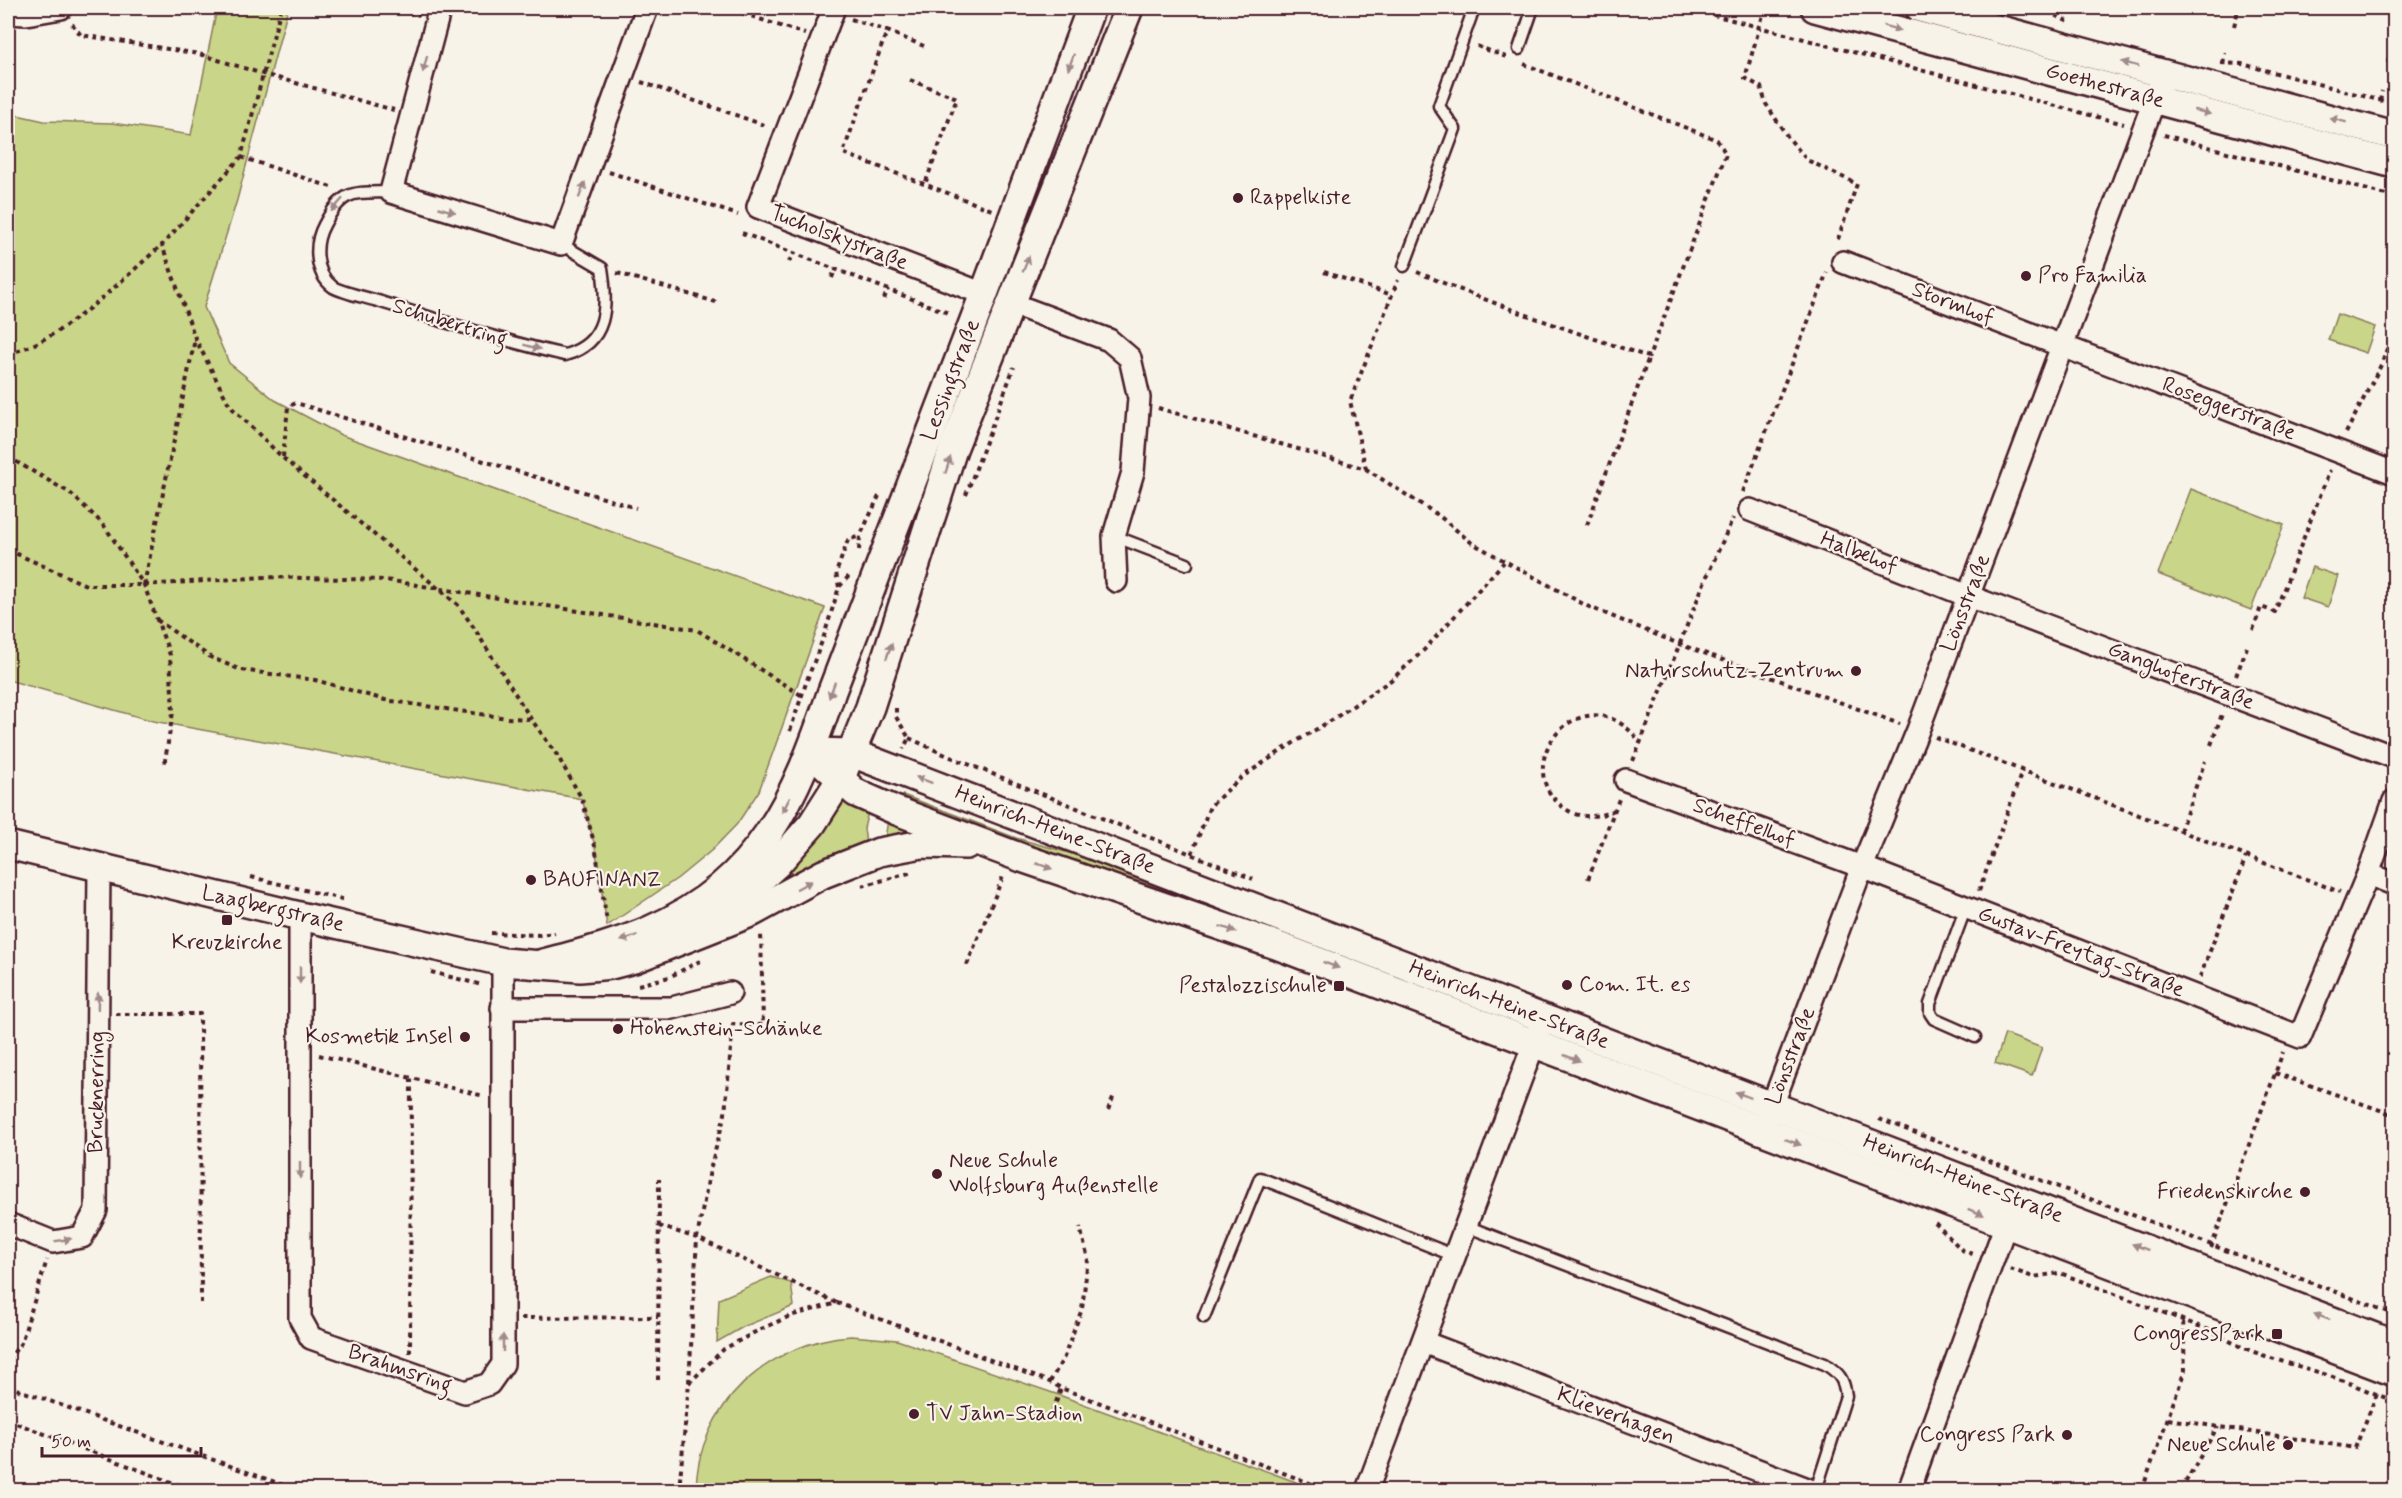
<svg xmlns="http://www.w3.org/2000/svg" width="2402" height="1498" font-family="Mynerve,sans-serif">
<style>
.green{fill:#c9d588;stroke:#8a7a5a;stroke-width:1.5}
.lines{fill:none;stroke-linecap:round;stroke-linejoin:round}
.service-casing{stroke:#4a1f2b;stroke-width:15}
.minor-casing{stroke:#4a1f2b;stroke-width:26}
.tertiary-casing{stroke:#4a1f2b;stroke-width:32}
.path{stroke:#4a1f2b;stroke-width:4;stroke-dasharray:4.5 4.5;stroke-linecap:butt}
.service{stroke:#f7f3e8;stroke-width:10}
.minor{stroke:#f7f3e8;stroke-width:21}
.tertiary{stroke:#f7f3e8;stroke-width:27}
.oneway{fill:#a0898a}
.poi-dot{fill:#4a1f2b;stroke:#f7f3e8;stroke-width:2}
.labels{text-anchor:middle;dominant-baseline:central;stroke-width:4.5;stroke-linejoin:round;paint-order:stroke}
.street-label{font-size:22px;fill:#4a1f2b;stroke:#f7f3e8}
.poi-label{font-size:22px;fill:#4a1f2b;stroke:#f7f3e8;text-anchor:start}
</style>
<rect width="100%" height="100%" fill="#f7f3e8"/>
<filter id="ink" filterUnits="userSpaceOnUse"><feTurbulence type="fractalNoise" baseFrequency=".0167" numOctaves="2"/><feDisplacementMap in="SourceGraphic" scale="12" xChannelSelector="R" yChannelSelector="G"/><feConvolveMatrix kernelMatrix="1 2 1 2 8 2 1 2 1" color-interpolation-filters="sRGB"/></filter>
<g filter="url(#ink)">
<g class="green">
<polygon points="217,8 288,8 237,200 204,307 229,363 275,400 341,435 825,608 759,791 737,824 712,850 678,878 607,926 595,846 582,799 153,721 8,680 8,113 44,121 112,123 191,135"/>
<polygon points="2337,314 2375,327 2366,353 2328,340"/>
<polygon points="2191,489 2284,525 2251,610 2158,574"/>
<polygon points="2312,567 2338,576 2328,607 2301,598"/>
<polygon points="903,795 1016,838 1105,863 1271,926 1269,931 1089,871 901,801"/>
<polygon points="841,802 868,812 864,828 866,844 784,881 782,878"/>
<polygon points="888,819 928,834 888,839 886,833"/>
<polygon points="2005,1034 2042,1048 2032,1076 1995,1063"/>
<polygon points="771,1277 791,1283 794,1306 743,1327 717,1342 719,1299"/>
<path d="M 851,1336 L 897,1340 L 1059,1395 L 1296,1482 L 1293,1490 L 696,1490 C 697,1406 770,1341 851,1336 Z"/>
</g>
<g class="lines">
<g class="service-casing">
<g id="service">
<polyline points="1519,49 1533,8"/>
<path d="M 391,192 C 354,193 343,188 324,225 C 314,243 314,273 333,287 C 343,293 369,298 381,302 C 442,321 503,341 565,355 C 608,343 608,306 602,268 L 561,244"/>
<polyline points="1404,266 1455,129 1439,106 1474,8"/>
<polyline points="1114,536 1187,564"/>
<polyline points="1966,907 1930,1004 1930,1013 1934,1019 1975,1037"/>
<path d="M 1466,1226 L 1825,1364 C 1839,1373 1844,1379 1846,1396 L 1816,1490"/>
<polyline points="1204,1317 1260,1178 1455,1256"/>
</g>
</g>
<g class="minor-casing">
<g id="minor">
<polyline points="440,8 391,192 561,244 647,8"/>
<polyline points="834,8 758,207 984,294"/>
<polyline points="8,13 26,14 61,8"/>
<polyline points="1843,262 2394,473"/>
<polyline points="1010,303 1109,340 1130,358 1139,398 1133,472 1114,536 1116,581"/>
<polyline points="1750,510 1968,596 2394,757"/>
<polyline points="1626,780 1862,867 2300,1037 2368,874 2394,801"/>
<polyline points="2368,874 2394,884"/>
<polyline points="300,916 300,1318 311,1338 465,1392 489,1384 503,1364 503,962"/>
<polyline points="502,1008 672,1008 730,993"/>
<polyline points="1767,1119 1862,867 1918,730 2160,85"/>
<polyline points="8,1224 53,1242 82,1237 96,1210 99,867"/>
<polyline points="1423,1342 1810,1490"/>
<polyline points="1367,1490 1539,1030"/>
<polyline points="1909,1490 2011,1210"/>
</g>
</g>
<g class="tertiary-casing">
<g id="tertiary">
<polyline points="1815,8 2394,164"/>
<polyline points="1920,8 2394,136"/>
<polyline points="811,752 856,793 897,811 1022,858 1276,945 2394,1372"/>
<polyline points="811,752 852,753 870,760 2377,1338 2394,1343"/>
<polyline points="8,845 300,916 503,962 580,968 611,965 634,959 753,912 823,874 879,852 922,844 966,845"/>
<polyline points="681,939 731,905 776,865 812,824 840,780 870,707 953,449 1129,8"/>
<path d="M 540,964 C 577,954 615,945 650,930 C 761,881 795,799 832,691 L 984,294 L 1091,8"/>
</g>
</g>
<g class="path">
<polyline points="281,8 241,157 162,245 195,338 230,406 283,458 458,605 474,628 531,719 557,755 582,799 595,846 607,922"/>
<polyline points="391,8 419,15"/>
<polyline points="726,8 805,34"/>
<polyline points="1687,8 2124,124"/>
<polyline points="1765,8 1745,78 1761,87 1766,104 1787,136 1807,160 1857,184 1837,242"/>
<polyline points="2039,8 2069,22"/>
<polyline points="851,19 887,31"/>
<polyline points="72,24 81,35 199,54 263,74 394,110"/>
<polyline points="2234,26 2237,14 2236,8"/>
<polyline points="924,46 887,31 843,153 992,210"/>
<polyline points="1477,46 1506,57"/>
<polyline points="2221,63 2242,64 2394,104"/>
<polyline points="2223,63 2225,53"/>
<polyline points="2388,63 2389,58"/>
<polyline points="910,80 957,98 925,184"/>
<polyline points="641,82 767,126"/>
<polyline points="2380,101 2382,91"/>
<polyline points="2164,135 2394,197"/>
<polyline points="241,157 334,188"/>
<polyline points="609,172 738,215"/>
<polyline points="742,233 951,314"/>
<polyline points="789,262 793,253"/>
<polyline points="1324,272 1392,295"/>
<path d="M 1417,272 C 1493,304 1570,331 1649,357 L 1726,154 L 1717,140 L 1524,64"/>
<polyline points="617,273 716,302"/>
<polyline points="832,278 835,269"/>
<polyline points="884,299 888,289"/>
<path d="M 8,353 C 60,343 121,280 162,245"/>
<polyline points="1158,408 1366,469 1438,515 1472,543 1587,606 1679,644 1900,724"/>
<polyline points="2346,433 2382,363 2394,328"/>
<polyline points="8,457 70,493 103,524 144,585 170,655 173,712 164,767"/>
<polyline points="283,457 288,407 296,403 636,508"/>
<polyline points="1366,469 1350,401 1398,280"/>
<polyline points="1743,492 1827,272"/>
<polyline points="966,495 1014,367"/>
<polyline points="1587,525 1649,357"/>
<polyline points="8,550 86,585 144,585 265,577 386,580 697,630 801,695"/>
<polyline points="859,550 860,536 879,496"/>
<polyline points="144,585 195,339"/>
<polyline points="839,587 836,573 848,540 860,536"/>
<polyline points="157,620 210,657 241,670 315,680 385,700 507,718 531,719"/>
<polyline points="2253,630 2261,607 2275,612 2330,470"/>
<polyline points="2236,676 2247,647"/>
<polyline points="896,708 896,717 909,738 903,749"/>
<polyline points="790,731 807,680 824,636 839,587 849,576"/>
<polyline points="1935,737 2340,892"/>
<polyline points="909,738 948,756 1253,879"/>
<polyline points="2211,745 2222,714"/>
<polyline points="1633,761 1704,583 1733,518"/>
<path d="M 1614,810 C 1601,817 1582,819 1569,811 C 1500,770 1583,667 1640,742"/>
<polyline points="2180,831 2205,761"/>
<polyline points="1192,854 1210,806 1242,777 1287,747 1335,718 1391,680 1424,650 1504,562"/>
<polyline points="251,877 346,900"/>
<polyline points="1588,879 1619,799"/>
<polyline points="862,886 913,872"/>
<polyline points="1979,891 2022,771"/>
<polyline points="491,933 540,935 555,933"/>
<polyline points="967,965 1004,874"/>
<polyline points="431,972 482,985"/>
<polyline points="2200,977 2246,857"/>
<polyline points="638,985 669,977 704,959"/>
<polyline points="116,1014 200,1014 201,1303"/>
<polyline points="319,1055 484,1096"/>
<polyline points="2275,1073 2394,1115"/>
<polyline points="1108,1110 1114,1095"/>
<polyline points="1879,1119 2394,1314"/>
<polyline points="1935,1223 1962,1250 1975,1255"/>
<polyline points="659,1226 697,1238 837,1303"/>
<polyline points="2211,1248 2283,1052"/>
<path d="M 2010,1269 L 2033,1277 L 2060,1273 L 2214,1332 C 2251,1356 2289,1362 2330,1376 C 2352,1384 2373,1393 2394,1401"/>
<polyline points="521,1318 658,1317"/>
<polyline points="410,1353 411,1078"/>
<polyline points="8,1360 21,1343 47,1260"/>
<polyline points="658,1380 659,1179"/>
<polyline points="1050,1382 1064,1357 1082,1309 1088,1259 1080,1227"/>
<polyline points="689,1383 724,1349 757,1331 790,1316 837,1303 1050,1382 1061,1388 1328,1490"/>
<polyline points="8,1386 297,1490"/>
<polyline points="1053,1411 1061,1388"/>
<polyline points="2168,1419 2355,1448 2377,1394"/>
<polyline points="8,1420 192,1490"/>
<polyline points="8,1488 15,1490"/>
<polyline points="679,1490 689,1383 697,1238 710,1170 725,1114 733,1024 763,1025 761,932"/>
<polyline points="2142,1490 2185,1370 2183,1319"/>
<polyline points="2181,1490 2218,1426"/>
</g>
<use href="#service" class="service"/>
<use href="#minor" class="minor"/>
<use href="#tertiary" class="tertiary"/>
</g>
<defs><path id="oneway-solid" d="M-6-.8H1V-3.2L6.5 0L1 3.2V.8H-6Z" transform="scale(1.5)"/></defs>
<g class="oneway">
<use href="#oneway-solid" transform="translate(1892 28) rotate(15)"/>
<use href="#oneway-solid" transform="translate(1071 62) rotate(110)"/>
<use href="#oneway-solid" transform="translate(425 64) rotate(105)"/>
<use href="#oneway-solid" transform="translate(2130 64) rotate(-165)"/>
<use href="#oneway-solid" transform="translate(2202 112) rotate(15)"/>
<use href="#oneway-solid" transform="translate(2338 120) rotate(-165)"/>
<use href="#oneway-solid" transform="translate(582 190) rotate(-69)"/>
<use href="#oneway-solid" transform="translate(337 205) rotate(132)"/>
<use href="#oneway-solid" transform="translate(447 210) rotate(17)"/>
<use href="#oneway-solid" transform="translate(1026 264) rotate(-68)"/>
<use href="#oneway-solid" transform="translate(532 347) rotate(15)"/>
<use href="#oneway-solid" transform="translate(948 465) rotate(-72)"/>
<use href="#oneway-solid" transform="translate(889 651) rotate(-71)"/>
<use href="#oneway-solid" transform="translate(832 690) rotate(110)"/>
<use href="#oneway-solid" transform="translate(924 780) rotate(-159)"/>
<use href="#oneway-solid" transform="translate(786 805) rotate(118)"/>
<use href="#oneway-solid" transform="translate(1044 866) rotate(19)"/>
<use href="#oneway-solid" transform="translate(804 885) rotate(-28)"/>
<use href="#oneway-solid" transform="translate(1228 929) rotate(19)"/>
<use href="#oneway-solid" transform="translate(629 938) rotate(161)"/>
<use href="#oneway-solid" transform="translate(1331 965) rotate(21)"/>
<use href="#oneway-solid" transform="translate(300 975) rotate(90)"/>
<use href="#oneway-solid" transform="translate(98 1001) rotate(-89)"/>
<use href="#oneway-solid" transform="translate(1572 1058) rotate(21)"/>
<use href="#oneway-solid" transform="translate(1743 1095) rotate(-159)"/>
<use href="#oneway-solid" transform="translate(1793 1142) rotate(21)"/>
<use href="#oneway-solid" transform="translate(300 1170) rotate(90)"/>
<use href="#oneway-solid" transform="translate(1976 1212) rotate(21)"/>
<use href="#oneway-solid" transform="translate(63 1240) rotate(-9)"/>
<use href="#oneway-solid" transform="translate(2140 1247) rotate(-159)"/>
<use href="#oneway-solid" transform="translate(2322 1317) rotate(-159)"/>
<use href="#oneway-solid" transform="translate(503 1343) rotate(-90)"/>
</g>
</g>
<g class="poi-dot">
<circle cx="1238" cy="198" r="6"/>
<circle cx="2026" cy="276" r="6"/>
<circle cx="1856" cy="671" r="6"/>
<circle cx="531" cy="880" r="6"/>
<rect x="221" y="914" width="12" height="12" rx="3"/>
<circle cx="1567" cy="985" r="6"/>
<rect x="1333" y="980" width="12" height="12" rx="3"/>
<circle cx="618" cy="1029" r="6"/>
<circle cx="465" cy="1037" r="6"/>
<circle cx="937" cy="1174" r="6"/>
<circle cx="2305" cy="1192" r="6"/>
<rect x="2271" y="1328" width="12" height="12" rx="3"/>
<circle cx="914" cy="1414" r="6"/>
<circle cx="2067" cy="1435" r="6"/>
<circle cx="2288" cy="1445" r="6"/>
</g>
<g class="labels">
<g class="street-label">
<text transform="translate(2105 86) rotate(15)">Goethestraße</text>
<text transform="translate(839 238) rotate(21)">Tucholskystraße</text>
<text transform="translate(1953 304) rotate(21)">Stormhof</text>
<text transform="translate(450 323) rotate(17)">Schubertring</text>
<text transform="translate(951 380) rotate(-69)">Lessingstraße</text>
<text transform="translate(2229 409) rotate(21)">Roseggerstraße</text>
<text transform="translate(1859 553) rotate(21)">Halbehof</text>
<text transform="translate(1966 603) rotate(-69)">Lönsstraße</text>
<text transform="translate(2181 676) rotate(21)">Ganghoferstraße</text>
<text transform="translate(1744 823) rotate(20)">Scheffelhof</text>
<text transform="translate(1055 830) rotate(21)">Heinrich-Heine-Straße</text>
<text transform="translate(273 909) rotate(13)">Laagbergstraße</text>
<text transform="translate(2081 952) rotate(21)">Gustav-Freytag-Straße</text>
<text transform="translate(1509 1005) rotate(21)">Heinrich-Heine-Straße</text>
<text transform="translate(1791 1056) rotate(-69)">Lönsstraße</text>
<text transform="translate(97 1092) rotate(-89)">Brucknerring</text>
<text transform="translate(1963 1179) rotate(21)">Heinrich-Heine-Straße</text>
<text transform="translate(400 1369) rotate(19)">Brahmsring</text>
<text transform="translate(1616 1416) rotate(21)">Klieverhagen</text>
</g>
<g class="poi-label">
<text x="1250" y="198">Rappelkiste</text>
<text x="2038" y="276">Pro Familia</text>
<text x="1844" y="671" text-anchor="end">Naturschutz-Zentrum</text>
<text x="543" y="880">BAUFINANZ</text>
<text x="227" y="943" text-anchor="middle">Kreuzkirche</text>
<text x="1579" y="985">Com. It. es</text>
<text x="1327" y="986" text-anchor="end">Pestalozzischule</text>
<text x="630" y="1029">Hohenstein-Schänke</text>
<text x="453" y="1037" text-anchor="end">Kosmetik Insel</text>
<text x="949" y="1161">Neue Schule<tspan x="949" dy="25">Wolfsburg Außenstelle</tspan></text>
<text x="2293" y="1192" text-anchor="end">Friedenskirche</text>
<text x="2265" y="1334" text-anchor="end">CongressPark</text>
<text x="926" y="1414">TV Jahn-Stadion</text>
<text x="2055" y="1435" text-anchor="end">Congress Park</text>
<text x="2276" y="1445" text-anchor="end">Neue Schule</text>
</g>
</g>
<rect width="2402" height="1498" fill="none" stroke="#f7f3e8" stroke-width="30"/>
<rect x="15" y="15" width="2372" height="1468" fill="none" stroke="#4a1f2b" stroke-width="2" filter="url(#ink)"/>
<path d="M42 1447v9h159v-9" fill="none" stroke="#4a1f2b" stroke-width="3"/>
<text x="51" y="1447" font-size="18" fill="#4a1f2b" stroke="#f7f3e8" stroke-width="4.5" paint-order="stroke">50 m</text>
</svg>
